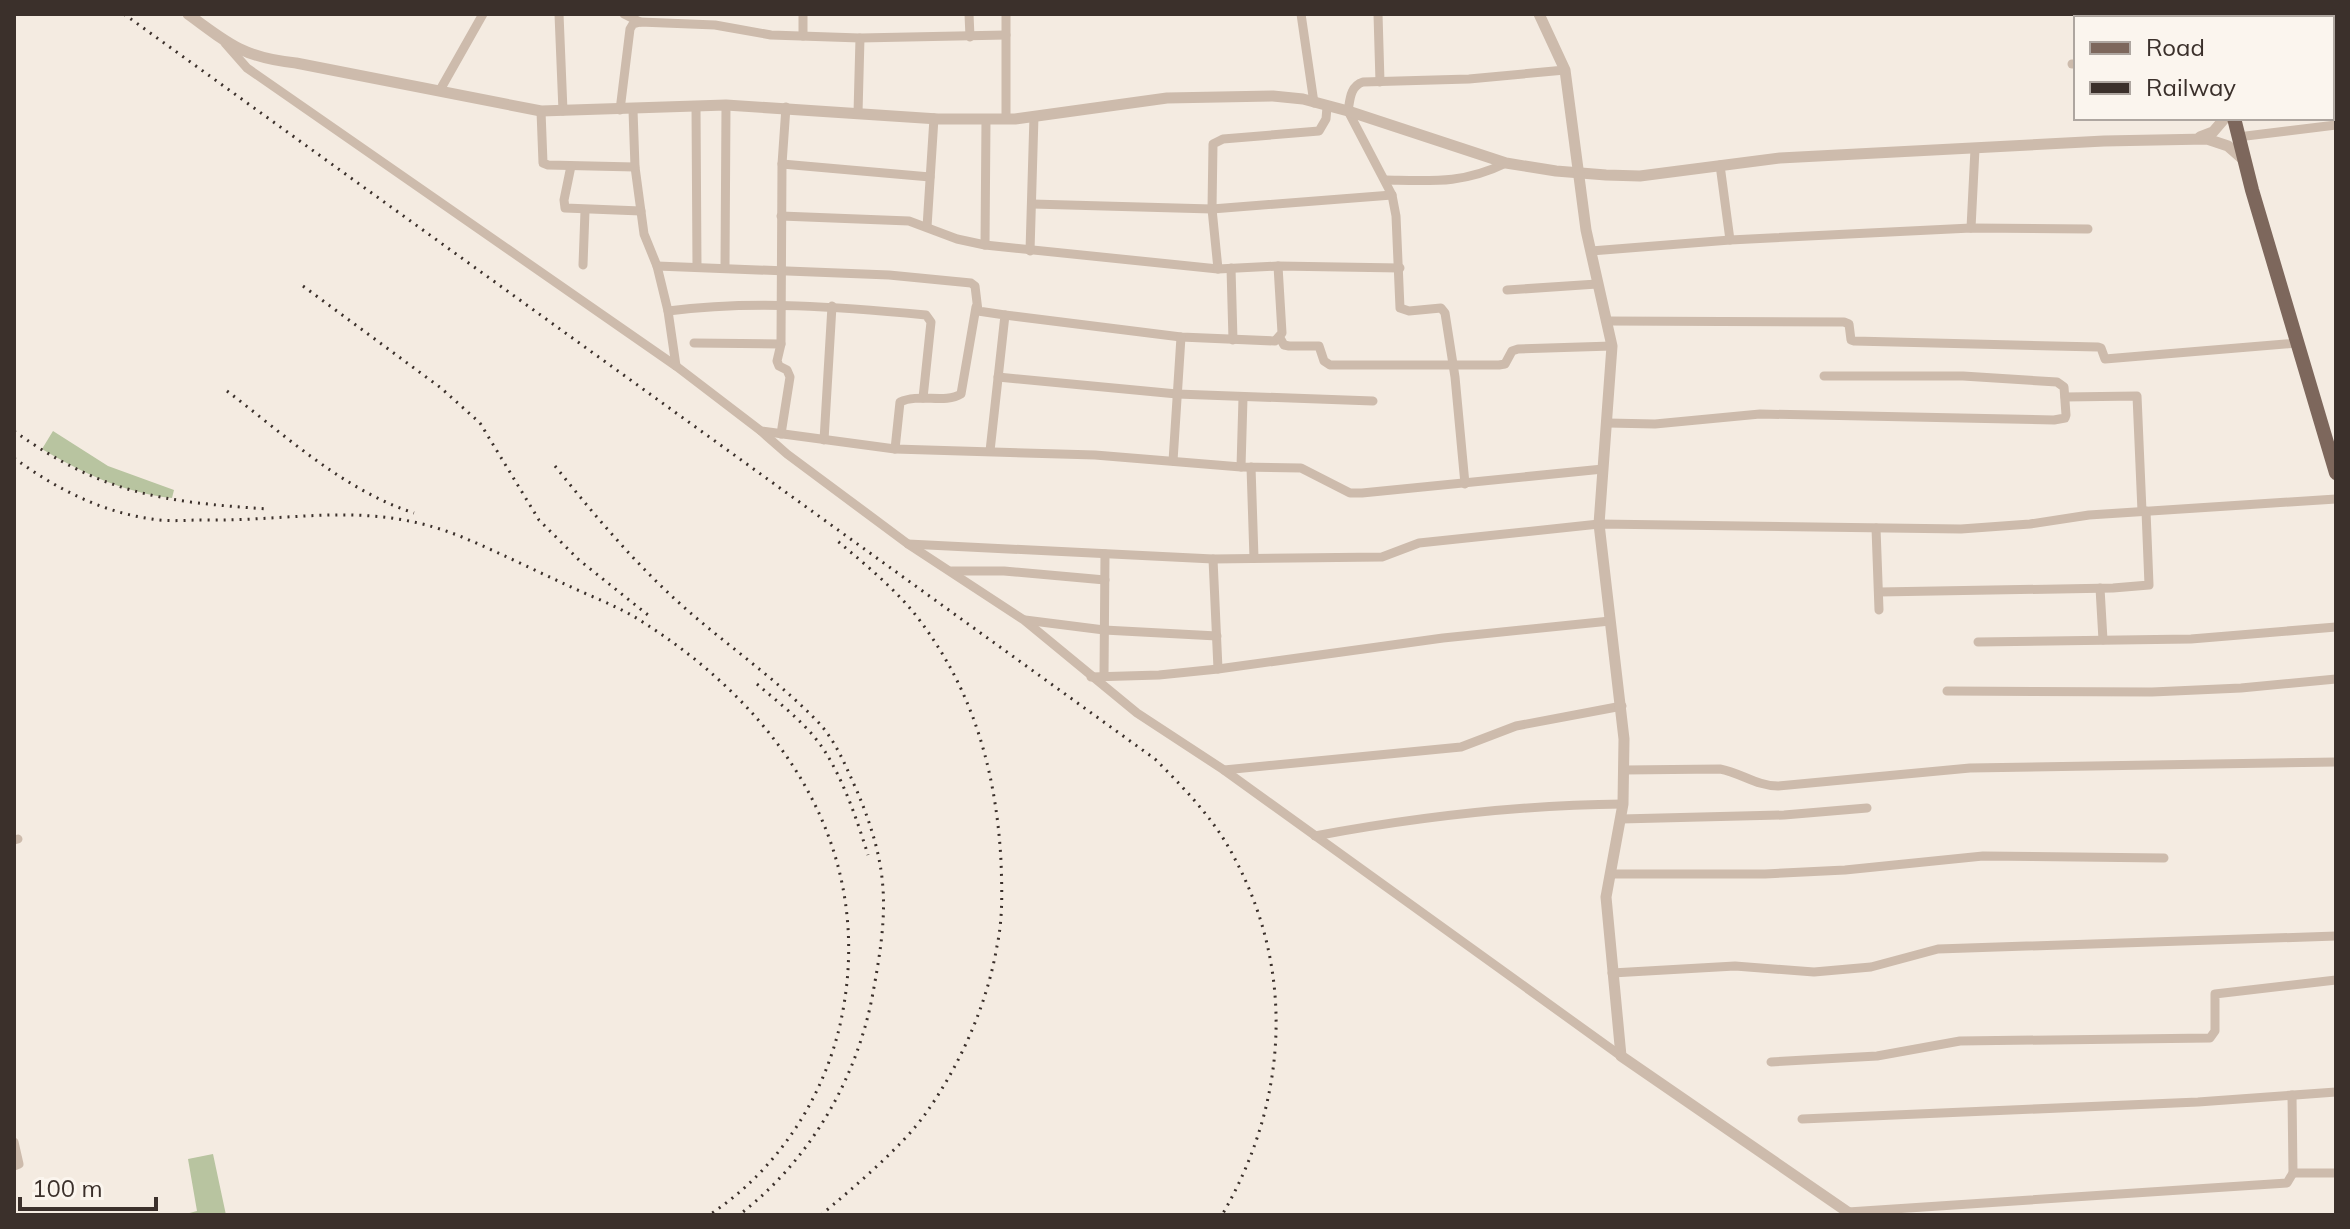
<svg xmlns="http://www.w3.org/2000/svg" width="2350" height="1229" font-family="Mulish,sans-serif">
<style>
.green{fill:#b8c4a0}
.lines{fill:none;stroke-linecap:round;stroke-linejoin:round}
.minor{stroke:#cdbbac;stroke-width:9}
.tertiary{stroke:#cdbbac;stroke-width:11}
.primary{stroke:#7d675c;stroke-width:14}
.rail{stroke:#3b302b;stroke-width:3;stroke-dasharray:2 6;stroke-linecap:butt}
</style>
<rect width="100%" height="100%" fill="#f4ebe1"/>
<g class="green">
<path d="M 53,431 L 108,466 L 174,490 L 172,498 C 125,493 82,473 42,449 Z"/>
<polygon points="213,1154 226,1215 182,1215 197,1211 188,1159"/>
</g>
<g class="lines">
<g class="minor">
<polyline points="559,14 563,111"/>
<polyline points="624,14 640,22"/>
<polyline points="969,14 970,37"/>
<polyline points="1301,14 1314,103"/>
<polyline points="1378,14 1380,82"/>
<polyline points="803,36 803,14"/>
<polyline points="225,43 247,68 676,366 761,431 895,449 1095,455 1241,467 1301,468 1350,493 1362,493 1603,469"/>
<polyline points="2332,50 2336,49"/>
<polyline points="2072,64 2076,64"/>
<polyline points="440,90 483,14"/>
<polyline points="696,106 697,267"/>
<polyline points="620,110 630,29 633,24 640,22 715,25 771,35 860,38 1006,35"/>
<polyline points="633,110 635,167 644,234 657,266 668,311 676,366"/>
<polyline points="541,111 543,163 548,165 635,167"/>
<polyline points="858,113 860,38"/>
<polyline points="1006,119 1006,14"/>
<polyline points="2246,136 2336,125"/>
<polyline points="782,164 930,177"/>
<polyline points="1720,165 1730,240"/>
<polyline points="571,166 564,200 565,208 641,211"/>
<path d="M 1386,180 C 1432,181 1463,184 1506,163"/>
<polyline points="1032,204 1212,209 1392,195"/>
<polyline points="781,216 909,221 957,239 985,245 1218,269 1278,266 1400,268"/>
<polyline points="927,227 934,118"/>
<polyline points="1971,228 1975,149"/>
<polyline points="985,245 986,119"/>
<polyline points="1030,251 1034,116"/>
<polyline points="1591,251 1730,240 1971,228 2088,229"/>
<polyline points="583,265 585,211"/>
<polyline points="657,266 889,275 971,283 975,286 978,311 1005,315 990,451"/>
<polyline points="725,267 726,105"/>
<polyline points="1231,268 1233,340"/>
<polyline points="1218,269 1212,209 1213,144 1223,139 1319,131 1326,119 1327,107"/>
<polyline points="1507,290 1597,284"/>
<path d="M 668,311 C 754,300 841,307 926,315 L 931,322 L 923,398"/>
<polyline points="1005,315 1181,337 1275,341 1282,333 1278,266"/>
<polyline points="1606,321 1844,322 1849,324 1851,340 1854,341 2098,347 2101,348 2105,359 2297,343"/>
<polyline points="1280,338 1284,345 1289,346 1319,346 1324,361 1330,365 1499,365 1505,364 1512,351 1518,349 1612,346"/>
<polyline points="694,343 781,344"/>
<polyline points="998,377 1177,394 1373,401"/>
<polyline points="2065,397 2137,396 2142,511"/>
<polyline points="1608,423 1655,424 1760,414 2054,420 2065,418 2066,415 2064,387 2057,382 1963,376 1824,376"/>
<polyline points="761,431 787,454 908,544 1024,620 1137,713 1224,770 1621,1056"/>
<polyline points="781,434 790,377 787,370 779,366 777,361 781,344 782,164 786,107"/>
<polyline points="824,440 832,306"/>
<path d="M 895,449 L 900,402 C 919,393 945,404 961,394 L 976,307"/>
<polyline points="1173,461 1181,337"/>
<polyline points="1241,467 1243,398"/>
<polyline points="1251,467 1254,558"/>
<path d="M 1465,484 L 1455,377 L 1445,313 L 1441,308 L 1409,311 L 1400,308 L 1396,216 L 1392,195 L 1348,111 C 1350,100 1350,86 1363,82 L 1469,79 L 1565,70"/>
<polyline points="1876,528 1879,610"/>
<polyline points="908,544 1213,559 1382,557 1419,543 1599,524 1961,529 2030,524 2089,515 2336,499"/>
<polyline points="1213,559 1218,669"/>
<polyline points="952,571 1004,571 1105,580"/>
<polyline points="2100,588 2103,640"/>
<polyline points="1879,592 2113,588 2149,585 2146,511"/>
<polyline points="1025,620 1104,630 1217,636"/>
<polyline points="1978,642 2191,639 2336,627"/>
<polyline points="1104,676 1105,554"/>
<polyline points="1091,677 1159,675 1218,669 1443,638 1610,621"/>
<polyline points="1947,691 2152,692 2241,688 2336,679"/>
<polyline points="1224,770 1461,747 1516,726 1622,706"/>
<path d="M 1625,770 L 1720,769 C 1741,773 1757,786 1778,786 L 1970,768 L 2336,762"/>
<polyline points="1621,819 1784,815 1867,808"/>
<path d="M 1315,836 C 1417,817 1519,805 1623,804"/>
<polyline points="14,840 18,839"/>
<polyline points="1611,874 1765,874 1845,870 1983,856 2164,858"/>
<polyline points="1612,973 1735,966 1814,972 1871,967 1938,949 2336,936"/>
<polyline points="1771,1062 1877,1056 1960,1041 2210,1038 2215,1031 2215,994 2336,980"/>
<polyline points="1802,1119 2198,1102 2336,1092"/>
<polyline points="14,1142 19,1164 14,1166"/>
<polyline points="2293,1173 2336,1173"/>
<polyline points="1848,1212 2287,1183 2293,1173 2292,1095"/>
</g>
<g class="tertiary">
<path d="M 188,14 C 228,44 245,58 296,63 L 541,111 L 726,105 L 938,119 L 1015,119 L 1167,98 L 1273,96 L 1303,99 L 1348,111 L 1506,163 L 1556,171 L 1606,175 L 1640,176 L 1780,158 L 2104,141 L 2207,139 L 2228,146 L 2244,160"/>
<polyline points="1539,14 1565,70 1586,230 1612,346 1599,524 1624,739 1623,804 1606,897 1621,1056 1852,1215"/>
<polyline points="2200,137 2213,132 2225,118"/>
</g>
<g class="primary">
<polyline points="2213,14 2213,18"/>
<polyline points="2223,14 2224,18"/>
<polyline points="2234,118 2252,190 2336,473"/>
</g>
<g class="rail">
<path d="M 124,14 L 1155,759 C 1185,789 1216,821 1235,859 C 1296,974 1287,1104 1222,1215"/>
<polyline points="303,286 441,388 480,423 539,520 579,560 648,615"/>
<path d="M 227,391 C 285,435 343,490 414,513"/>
<path d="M 14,431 C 102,494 163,502 268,509"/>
<path d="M 14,458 C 55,488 101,512 152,519 C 168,522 185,520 201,520 C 295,522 369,499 462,537 C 498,552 534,570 569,586 C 592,597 617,606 638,619 C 782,709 879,851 840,1025 C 822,1102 775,1172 709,1215"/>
<path d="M 555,466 C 595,516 637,566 686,609 C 729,647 779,681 819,723 C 837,743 846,767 857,791 C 891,872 888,913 872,998 C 855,1083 808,1162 739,1215"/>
<path d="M 757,684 C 780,704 807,724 824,750 C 844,781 857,820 868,855"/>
<path d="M 821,1215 C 853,1188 902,1147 926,1113 C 960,1065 987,1005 997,946 C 1003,918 1002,889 1001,861 C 996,769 972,686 914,613 C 891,585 861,561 834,538"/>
</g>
</g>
<rect width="2350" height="1229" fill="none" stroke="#3b302b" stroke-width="32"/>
<rect x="2074" y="16" width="260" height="104" fill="#fbf5ee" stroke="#aea6a0" stroke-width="2"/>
<rect x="2090" y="42" width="40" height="12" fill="#7d675c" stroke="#aea6a0" stroke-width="2"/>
<text x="2146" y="56" font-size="24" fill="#3b302b">Road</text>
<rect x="2090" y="82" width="40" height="12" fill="#3b302b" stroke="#aea6a0" stroke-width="2"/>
<text x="2146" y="96" font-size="24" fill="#3b302b">Railway</text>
<path d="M20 1197v12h136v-12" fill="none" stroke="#3b302b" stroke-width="4"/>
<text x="32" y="1197" font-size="24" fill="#3b302b" stroke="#fbf5ee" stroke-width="6" paint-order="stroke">100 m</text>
</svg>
